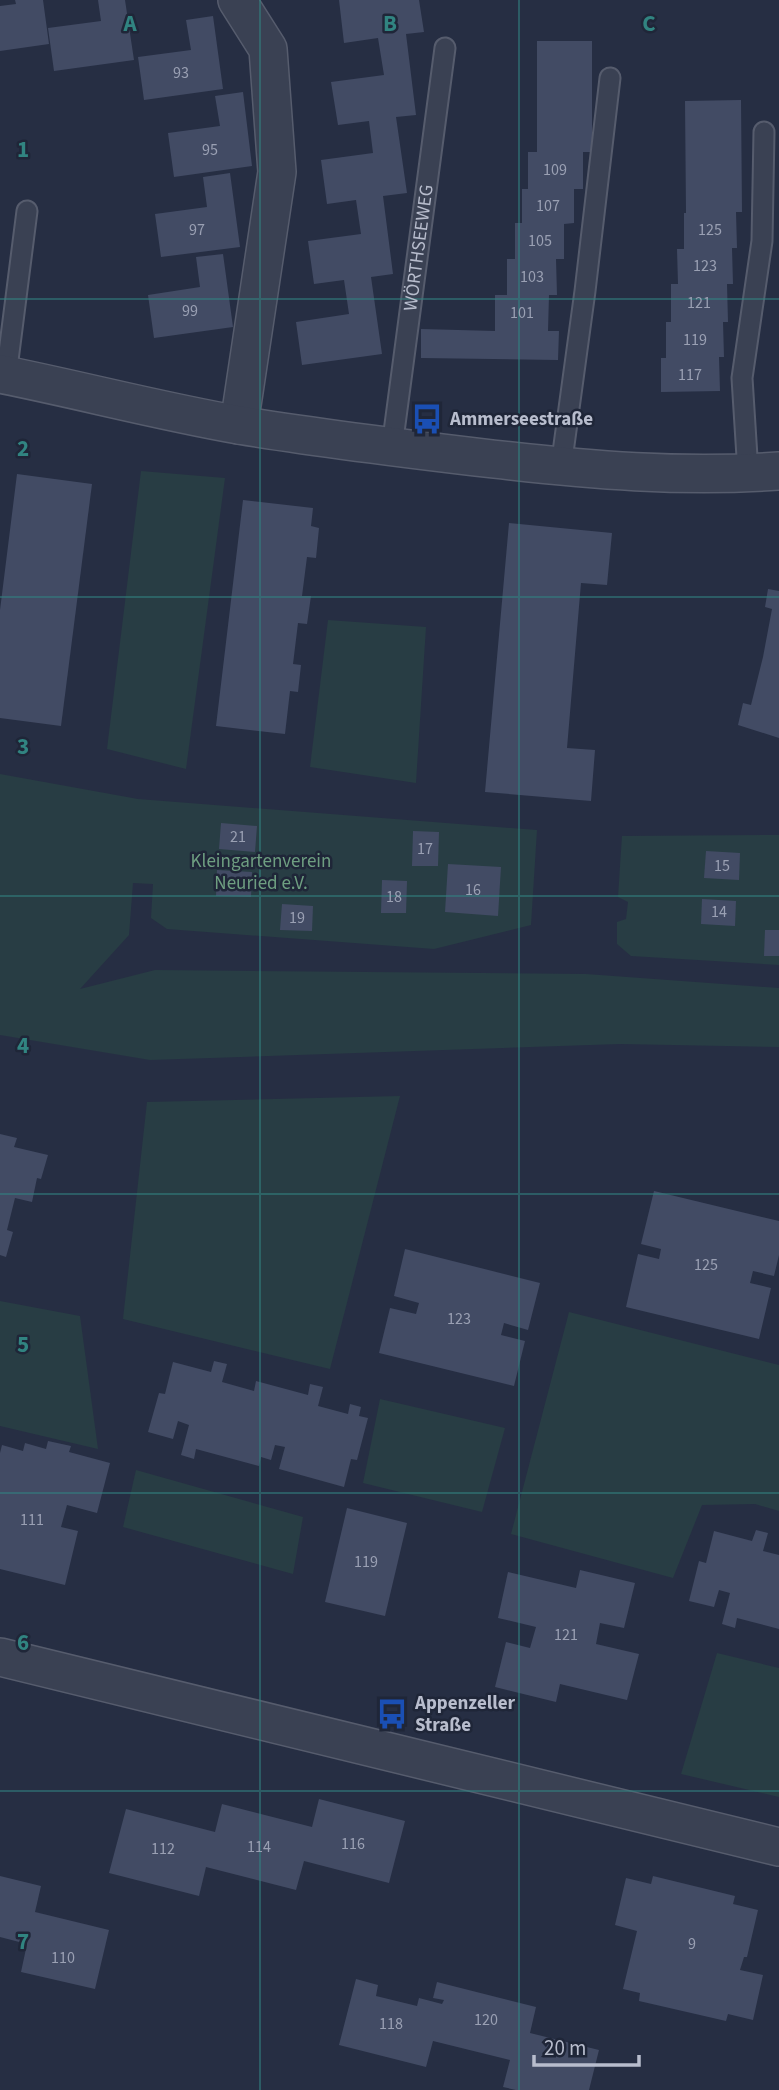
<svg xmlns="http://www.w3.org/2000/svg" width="779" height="2090" font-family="'Source Sans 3',sans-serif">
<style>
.green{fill:#283d44}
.building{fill:#424b64}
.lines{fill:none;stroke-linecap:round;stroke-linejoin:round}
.service-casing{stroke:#565c6d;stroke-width:23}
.minor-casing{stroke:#565c6d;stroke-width:40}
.service{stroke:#3a4153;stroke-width:19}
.minor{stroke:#3a4153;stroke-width:37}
.grid{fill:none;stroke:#318481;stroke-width:2;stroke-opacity:0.55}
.labels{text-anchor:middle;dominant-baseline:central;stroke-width:5;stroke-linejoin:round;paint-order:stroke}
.number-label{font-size:16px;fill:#9aa0b3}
.street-label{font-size:19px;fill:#b8bdcd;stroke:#1f2638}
.poi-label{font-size:19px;font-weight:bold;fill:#b8bdcd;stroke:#1f2638;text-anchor:start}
.park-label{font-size:19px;fill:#6e9e81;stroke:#1f2638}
.grid-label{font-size:23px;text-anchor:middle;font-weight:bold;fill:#318481;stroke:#1f2638;stroke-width:5;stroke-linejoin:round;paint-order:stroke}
</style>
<rect width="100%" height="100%" fill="#262e43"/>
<g class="green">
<polygon points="141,471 225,478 186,769 107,749"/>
<polygon points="328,620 426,627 416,783 310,767"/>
<polygon points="0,774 138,799 537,830 531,925 434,949 167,929 151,918 153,884 133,883 129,935 80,989 155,970 586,974 779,988 779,1047 620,1044 150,1060 0,1035"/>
<polygon points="779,835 779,965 631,956 617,944 617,922 626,919 628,902 618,897 622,836"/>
<polygon points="400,1096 330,1369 123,1319 147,1102"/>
<polygon points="0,1301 80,1316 98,1449 0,1426"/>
<polygon points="569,1312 779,1365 779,1511 755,1504 702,1505 673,1578 511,1534"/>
<polygon points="380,1399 505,1428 482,1512 363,1483"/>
<polygon points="136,1470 303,1517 293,1574 123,1527"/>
<polygon points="717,1653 779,1668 779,1797 681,1774"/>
</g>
<g class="building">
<polygon points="15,0 43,0 49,44 0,51 0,6 16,4"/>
<polygon points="98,0 125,0 134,60 54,71 48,28 101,21"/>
<polygon points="339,0 419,0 424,32 406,34 416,115 396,117 407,193 383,196 393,274 371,277 382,354 302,365 296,322 349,314 344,280 314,284 308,241 361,234 356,200 327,204 321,160 373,153 369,121 338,125 331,82 384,75 378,38 344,43"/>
<polygon points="213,16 223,89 144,100 138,57 191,50 186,20"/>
<polygon points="537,41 592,41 592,152 583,152 583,189 574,189 574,223 564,224 564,259 556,259 557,295 549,295 548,331 559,331 558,360 421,358 421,329 495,331 495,295 507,295 507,259 515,259 515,223 522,223 522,189 528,189 528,152 537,152"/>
<polygon points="243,92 252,166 174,177 168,133 220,126 215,96"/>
<polygon points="741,100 742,212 736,212 737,248 732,248 733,284 727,284 728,322 723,322 724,357 719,357 720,391 661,392 661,358 666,358 666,322 671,322 671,284 678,284 677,249 684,249 684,213 686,213 685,101"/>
<polygon points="230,173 240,247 161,257 155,214 207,207 203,177"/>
<polygon points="223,254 233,327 154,338 148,295 200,287 196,257"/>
<polygon points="17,474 92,484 61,726 0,718 0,610"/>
<polygon points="243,500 313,508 311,526 319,528 316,558 307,557 302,596 311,596 307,624 298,623 293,664 301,665 298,692 290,691 285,734 216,726"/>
<polygon points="509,523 612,533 607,585 581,583 567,748 595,750 591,801 485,792"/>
<polygon points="768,589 779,591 779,738 738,725 743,703 751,705 763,657 772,609 765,607"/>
<polygon points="221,823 257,826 255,852 219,849"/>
<polygon points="413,831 439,832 438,866 412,866"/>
<polygon points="706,851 740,853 739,880 704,878"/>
<polygon points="448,864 501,867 498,916 445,912"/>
<polygon points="217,870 252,872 251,897 216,896"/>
<polygon points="382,880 407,881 406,913 381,913"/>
<polygon points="702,899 736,901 735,926 701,924"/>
<polygon points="282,904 313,906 312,931 280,930"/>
<polygon points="765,930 779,930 779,956 764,956"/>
<polygon points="0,1134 17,1138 14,1147 48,1155 41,1179 37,1178 32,1202 15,1198 7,1230 13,1232 6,1257 0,1255"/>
<polygon points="654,1191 779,1221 779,1255 774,1276 753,1271 750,1283 771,1288 759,1339 626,1307 638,1254 659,1259 661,1249 641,1244"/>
<polygon points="405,1249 540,1283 528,1330 504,1323 501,1335 525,1341 514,1386 379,1353 390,1308 416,1314 419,1303 394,1296"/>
<polygon points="214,1361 227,1364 222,1382 254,1391 256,1381 308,1395 310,1384 323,1387 318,1406 348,1414 350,1404 361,1407 359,1416 368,1418 357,1460 351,1459 344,1487 279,1469 285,1447 275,1445 271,1460 261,1457 259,1466 196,1449 194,1459 181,1455 189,1425 178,1421 173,1439 148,1432 159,1393 165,1394 173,1362 211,1372"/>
<polygon points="48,1441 71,1446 69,1452 110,1463 97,1513 67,1505 61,1527 78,1531 65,1585 0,1569 0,1453 2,1445 23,1451 25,1443 46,1449"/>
<polygon points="347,1508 407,1523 385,1616 325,1602"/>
<polygon points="756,1530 768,1533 763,1551 779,1555 779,1629 737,1618 735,1628 722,1624 730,1593 719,1590 714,1607 689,1601 699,1561 706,1563 714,1531 752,1541"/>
<polygon points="580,1570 635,1583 624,1628 600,1623 596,1644 639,1654 627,1700 560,1684 556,1702 495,1687 506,1642 530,1648 536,1627 498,1618 508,1572 576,1588"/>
<polygon points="319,1799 405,1821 389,1883 304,1861 296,1890 206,1867 199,1896 109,1873 126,1809 215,1832 222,1804 312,1827"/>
<polygon points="0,1876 41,1886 35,1912 109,1930 95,1989 21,1972 27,1944 0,1937"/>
<polygon points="653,1876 735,1896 733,1904 758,1910 747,1957 744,1957 740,1970 763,1975 753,2020 728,2014 726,2021 639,2001 640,1993 623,1989 637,1931 615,1925 626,1878 651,1884"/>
<polygon points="356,1979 378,1985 376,1996 417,2006 419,1998 442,2004 444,2000 433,1998 437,1982 536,2007 530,2033 599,2050 589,2090 516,2090 503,2087 510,2060 433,2041 426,2067 339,2045"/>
</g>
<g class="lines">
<g class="service-casing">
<g id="service">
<polyline points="6,376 27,211"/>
<path id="s1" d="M 392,447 L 445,48"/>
<polyline points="561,467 585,291 610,78"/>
<polyline points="748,473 742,378 762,241 764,132"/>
</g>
</g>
<g class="minor-casing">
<g id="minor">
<polyline points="237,0 268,49 277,172 239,425"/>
<path d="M 0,374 C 80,390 159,411 239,425 C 323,439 408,449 493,459 C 588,470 683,478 779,471"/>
<polyline points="0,1657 779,1847"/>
</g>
</g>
<use href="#service" class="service"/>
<use href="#minor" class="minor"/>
</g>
<path class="grid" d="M 260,0 L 260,2090M 519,0 L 519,2090M 0,299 L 779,299M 0,597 L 779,597M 0,896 L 779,896M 0,1194 L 779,1194M 0,1493 L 779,1493M 0,1791 L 779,1791"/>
<defs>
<g id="bus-bare" transform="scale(2.415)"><path d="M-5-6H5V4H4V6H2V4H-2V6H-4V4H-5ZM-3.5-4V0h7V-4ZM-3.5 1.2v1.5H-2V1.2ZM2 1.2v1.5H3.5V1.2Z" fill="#1a4fb4" stroke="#1f2638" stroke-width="2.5" paint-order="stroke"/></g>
</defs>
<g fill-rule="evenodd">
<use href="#bus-bare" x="427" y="419"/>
<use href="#bus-bare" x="392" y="1714"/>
</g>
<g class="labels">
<g class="number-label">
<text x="181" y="73">93</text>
<text x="210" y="150">95</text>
<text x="555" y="170">109</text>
<text x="548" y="206">107</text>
<text x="197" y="230">97</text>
<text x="710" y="230">125</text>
<text x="540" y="241">105</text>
<text x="705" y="266">123</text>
<text x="532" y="277">103</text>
<text x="699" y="303">121</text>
<text x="190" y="311">99</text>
<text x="522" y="313">101</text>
<text x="695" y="340">119</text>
<text x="690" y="375">117</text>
<text x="238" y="837">21</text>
<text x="425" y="849">17</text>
<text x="722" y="866">15</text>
<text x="473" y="890">16</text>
<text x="394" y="897">18</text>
<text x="719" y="912">14</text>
<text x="297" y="918">19</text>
<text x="706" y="1265">125</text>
<text x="459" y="1319">123</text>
<text x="32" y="1520">111</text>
<text x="366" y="1562">119</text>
<text x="566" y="1635">121</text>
<text x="353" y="1844">116</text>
<text x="259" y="1847">114</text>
<text x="163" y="1849">112</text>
<text x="692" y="1944">9</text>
<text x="63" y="1958">110</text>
<text x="486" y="2020">120</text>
<text x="391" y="2024">118</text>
</g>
<g class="street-label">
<text stroke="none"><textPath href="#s1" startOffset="201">WÖRTHSEEWEG</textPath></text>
</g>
<g class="poi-label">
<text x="450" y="419">Ammerseestraße</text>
<text x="415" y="1703">Appenzeller<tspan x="415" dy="22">Straße</tspan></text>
</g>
<g class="park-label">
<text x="261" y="861">Kleingartenverein<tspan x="261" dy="22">Neuried e.V.</tspan></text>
</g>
</g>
<g class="grid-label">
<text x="130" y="31">A</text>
<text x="390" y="31">B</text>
<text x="649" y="31">C</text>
<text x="23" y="157">1</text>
<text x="23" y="456">2</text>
<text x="23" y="754">3</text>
<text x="23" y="1053">4</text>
<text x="23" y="1352">5</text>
<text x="23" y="1650">6</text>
<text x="23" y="1949">7</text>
</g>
<path d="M534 2055v10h105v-10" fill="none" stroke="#b8bdcd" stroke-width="3.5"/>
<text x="544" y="2055" font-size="21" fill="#b8bdcd" stroke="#1f2638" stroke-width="5" paint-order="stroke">20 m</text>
</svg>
